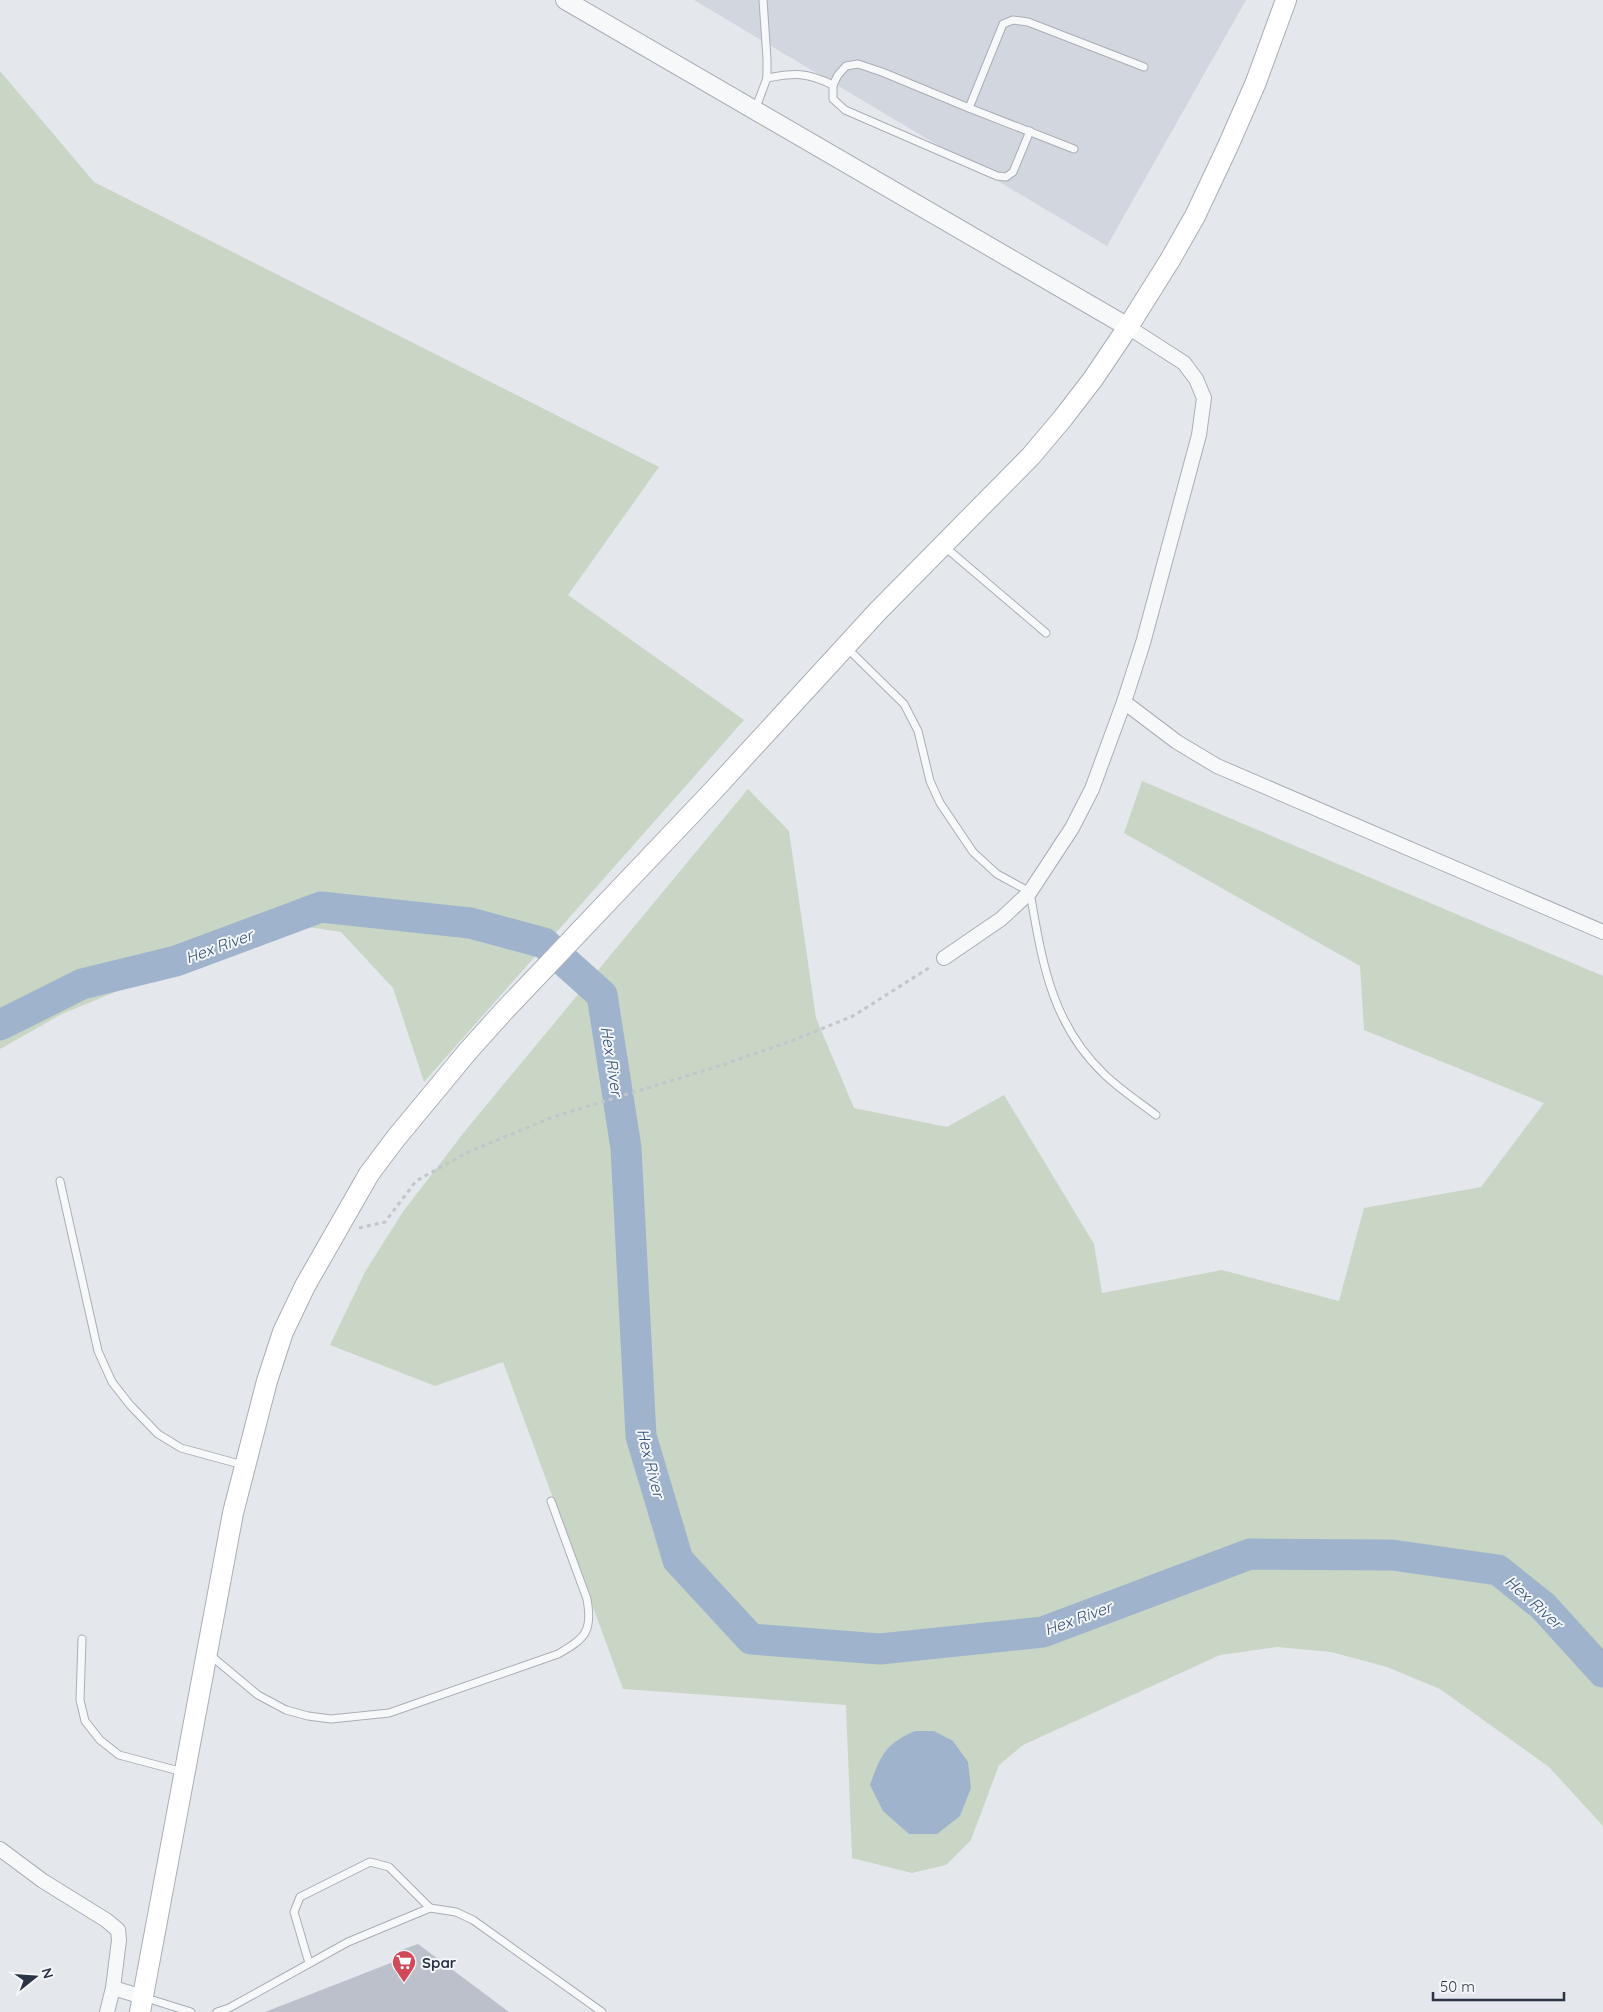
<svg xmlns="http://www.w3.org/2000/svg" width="1603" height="2012" font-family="Quicksand,sans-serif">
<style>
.built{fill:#d2d6de}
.green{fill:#c9d6c5}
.water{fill:#9fb4cc}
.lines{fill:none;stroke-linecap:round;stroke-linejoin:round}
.river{stroke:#9fb4cc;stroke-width:31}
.building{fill:#bbc0ca}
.service-casing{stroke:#a9aeb7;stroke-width:9}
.minor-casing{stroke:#a9aeb7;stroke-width:16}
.tertiary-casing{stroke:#a9aeb7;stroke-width:20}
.secondary-casing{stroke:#a9aeb7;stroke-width:22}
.path{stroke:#c2c5cb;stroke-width:3;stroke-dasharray:4 4;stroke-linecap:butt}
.service{stroke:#f7f8fa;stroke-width:7}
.minor{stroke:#f7f8fa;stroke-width:14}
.tertiary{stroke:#f7f8fa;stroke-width:18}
.secondary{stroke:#fff;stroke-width:20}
.labels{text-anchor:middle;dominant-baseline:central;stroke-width:4;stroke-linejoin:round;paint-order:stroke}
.poi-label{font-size:15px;font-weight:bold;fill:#2b3445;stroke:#f4f6f9;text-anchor:start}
.water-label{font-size:16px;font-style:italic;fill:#34527a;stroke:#f4f6f9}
</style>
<rect width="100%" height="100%" fill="#e4e7ec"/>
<polygon class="built" points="694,0 1246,0 1107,246"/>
<g class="green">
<polygon points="0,71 94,182 659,467 568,595 744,720 424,1082 393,988 341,932 282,923 62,1014 0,1049"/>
<polygon points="1142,781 1603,976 1603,1826 1549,1767 1440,1689 1387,1667 1331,1652 1277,1647 1220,1655 1023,1745 999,1765 971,1840 946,1865 912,1873 852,1858 846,1705 623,1689 503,1362 435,1386 330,1345 365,1272 402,1213 465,1131 748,789 789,831 816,1018 854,1108 947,1127 1004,1095 1094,1244 1102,1293 1222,1270 1339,1301 1364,1208 1481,1187 1544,1103 1364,1030 1360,966 1124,833"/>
</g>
<path class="water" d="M 915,1731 L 934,1731 L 953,1741 L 968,1762 L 971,1788 L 960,1816 L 937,1834 L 909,1834 L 883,1811 L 870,1785 C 881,1755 885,1744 915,1731 Z"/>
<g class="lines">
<polyline class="river" points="0,1025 82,984 176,961 321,907 470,923 544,943 602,995 626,1148 641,1436 678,1560 751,1639 880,1649 1043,1632 1250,1554 1392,1555 1498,1570 1543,1606 1603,1672"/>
</g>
<polygon class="building" points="418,1944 509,2012 265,2012 401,1959 399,1951"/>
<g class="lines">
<g class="service-casing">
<g id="service">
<path d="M 767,78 C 795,73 806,72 833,85"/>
<polyline points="969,108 1003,24 1013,20 1028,22 1144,67"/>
<polyline points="755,110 767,78 767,59 763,0"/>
<polyline points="1030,131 1013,172 1006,177 997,176 845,110 833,99 833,85 838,75 846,66 858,64 882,72 969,108 1074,149"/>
<polyline points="945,547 1046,633"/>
<path d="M 847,648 L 904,704 L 918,731 L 930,781 L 940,803 L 973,852 L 997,874 L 1030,892 C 1042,961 1051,1024 1105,1075 C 1121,1090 1139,1102 1156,1115"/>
<polyline points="60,1181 98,1351 112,1382 130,1405 158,1434 181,1448 243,1465"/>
<polyline points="82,1639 80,1700 85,1721 100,1740 119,1755 183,1772"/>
<path d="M 210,1655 L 258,1695 L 286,1710 L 308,1716 L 331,1719 L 389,1713 L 558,1654 C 585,1639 593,1631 587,1599 L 551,1501"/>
<polyline points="309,1963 294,1912 300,1897 370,1862 389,1867 430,1908"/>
<polyline points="143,1997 191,2012"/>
<polyline points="217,2012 229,2008 348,1942 430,1908 456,1912 473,1920 602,2012"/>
</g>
</g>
<g class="minor-casing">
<g id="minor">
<polyline points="1128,327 1184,363 1196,379 1204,398 1199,435 1143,643 1124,702 1177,742 1217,766 1603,932"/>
<polyline points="944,958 1001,919 1030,892 1072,828 1092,789 1124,702"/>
<polyline points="0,1849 43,1881 106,1920 118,1930 119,1940 113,1988"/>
<polyline points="107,2012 113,1988 143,1997"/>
</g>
</g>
<g class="tertiary-casing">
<polyline id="tertiary" points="565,0 1128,327"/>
</g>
<g class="secondary-casing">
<polyline id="secondary" points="140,2012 233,1513 267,1381 283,1332 305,1286 369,1174 396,1138 468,1051 503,1012 711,793 878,611 1031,456 1063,418 1093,379 1128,327 1170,260 1195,216 1228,146 1256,82 1286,0"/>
</g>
<polyline class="path" points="359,1228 385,1222 416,1181 466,1153 553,1117 722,1065 794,1040 853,1016 932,966"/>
<use href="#service" class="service"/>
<use href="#minor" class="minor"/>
<use href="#tertiary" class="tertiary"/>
<use href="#secondary" class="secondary"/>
</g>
<defs>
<g id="supermarket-pin" transform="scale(1.25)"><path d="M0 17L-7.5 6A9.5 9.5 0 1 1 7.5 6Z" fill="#d1495b" stroke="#f4f6f9"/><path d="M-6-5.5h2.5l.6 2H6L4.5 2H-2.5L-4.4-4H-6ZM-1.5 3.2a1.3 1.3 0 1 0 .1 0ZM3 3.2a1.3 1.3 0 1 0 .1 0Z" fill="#fff"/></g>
</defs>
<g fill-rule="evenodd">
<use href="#supermarket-pin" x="404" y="1962"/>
</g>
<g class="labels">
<g class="poi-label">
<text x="422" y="1962">Spar</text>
</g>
<g class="water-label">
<text transform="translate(219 946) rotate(-20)">Hex River</text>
<text transform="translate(612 1061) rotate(81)">Hex River</text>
<text transform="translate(651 1463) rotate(76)">Hex River</text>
<text transform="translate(1534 1602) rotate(42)">Hex River</text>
<text transform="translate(1078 1618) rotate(-20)">Hex River</text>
</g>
</g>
<g transform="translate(35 1977) rotate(73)" stroke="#f4f6f9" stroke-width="4" paint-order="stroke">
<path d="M0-4L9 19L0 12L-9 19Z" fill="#2b3445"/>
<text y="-8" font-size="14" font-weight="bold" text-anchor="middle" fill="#2b3445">N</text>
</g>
<path d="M1433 1992v8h131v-8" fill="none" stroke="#2b3445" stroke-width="2.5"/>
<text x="1440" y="1992" font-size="15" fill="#2b3445" stroke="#f4f6f9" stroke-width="4" paint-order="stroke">50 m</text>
</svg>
